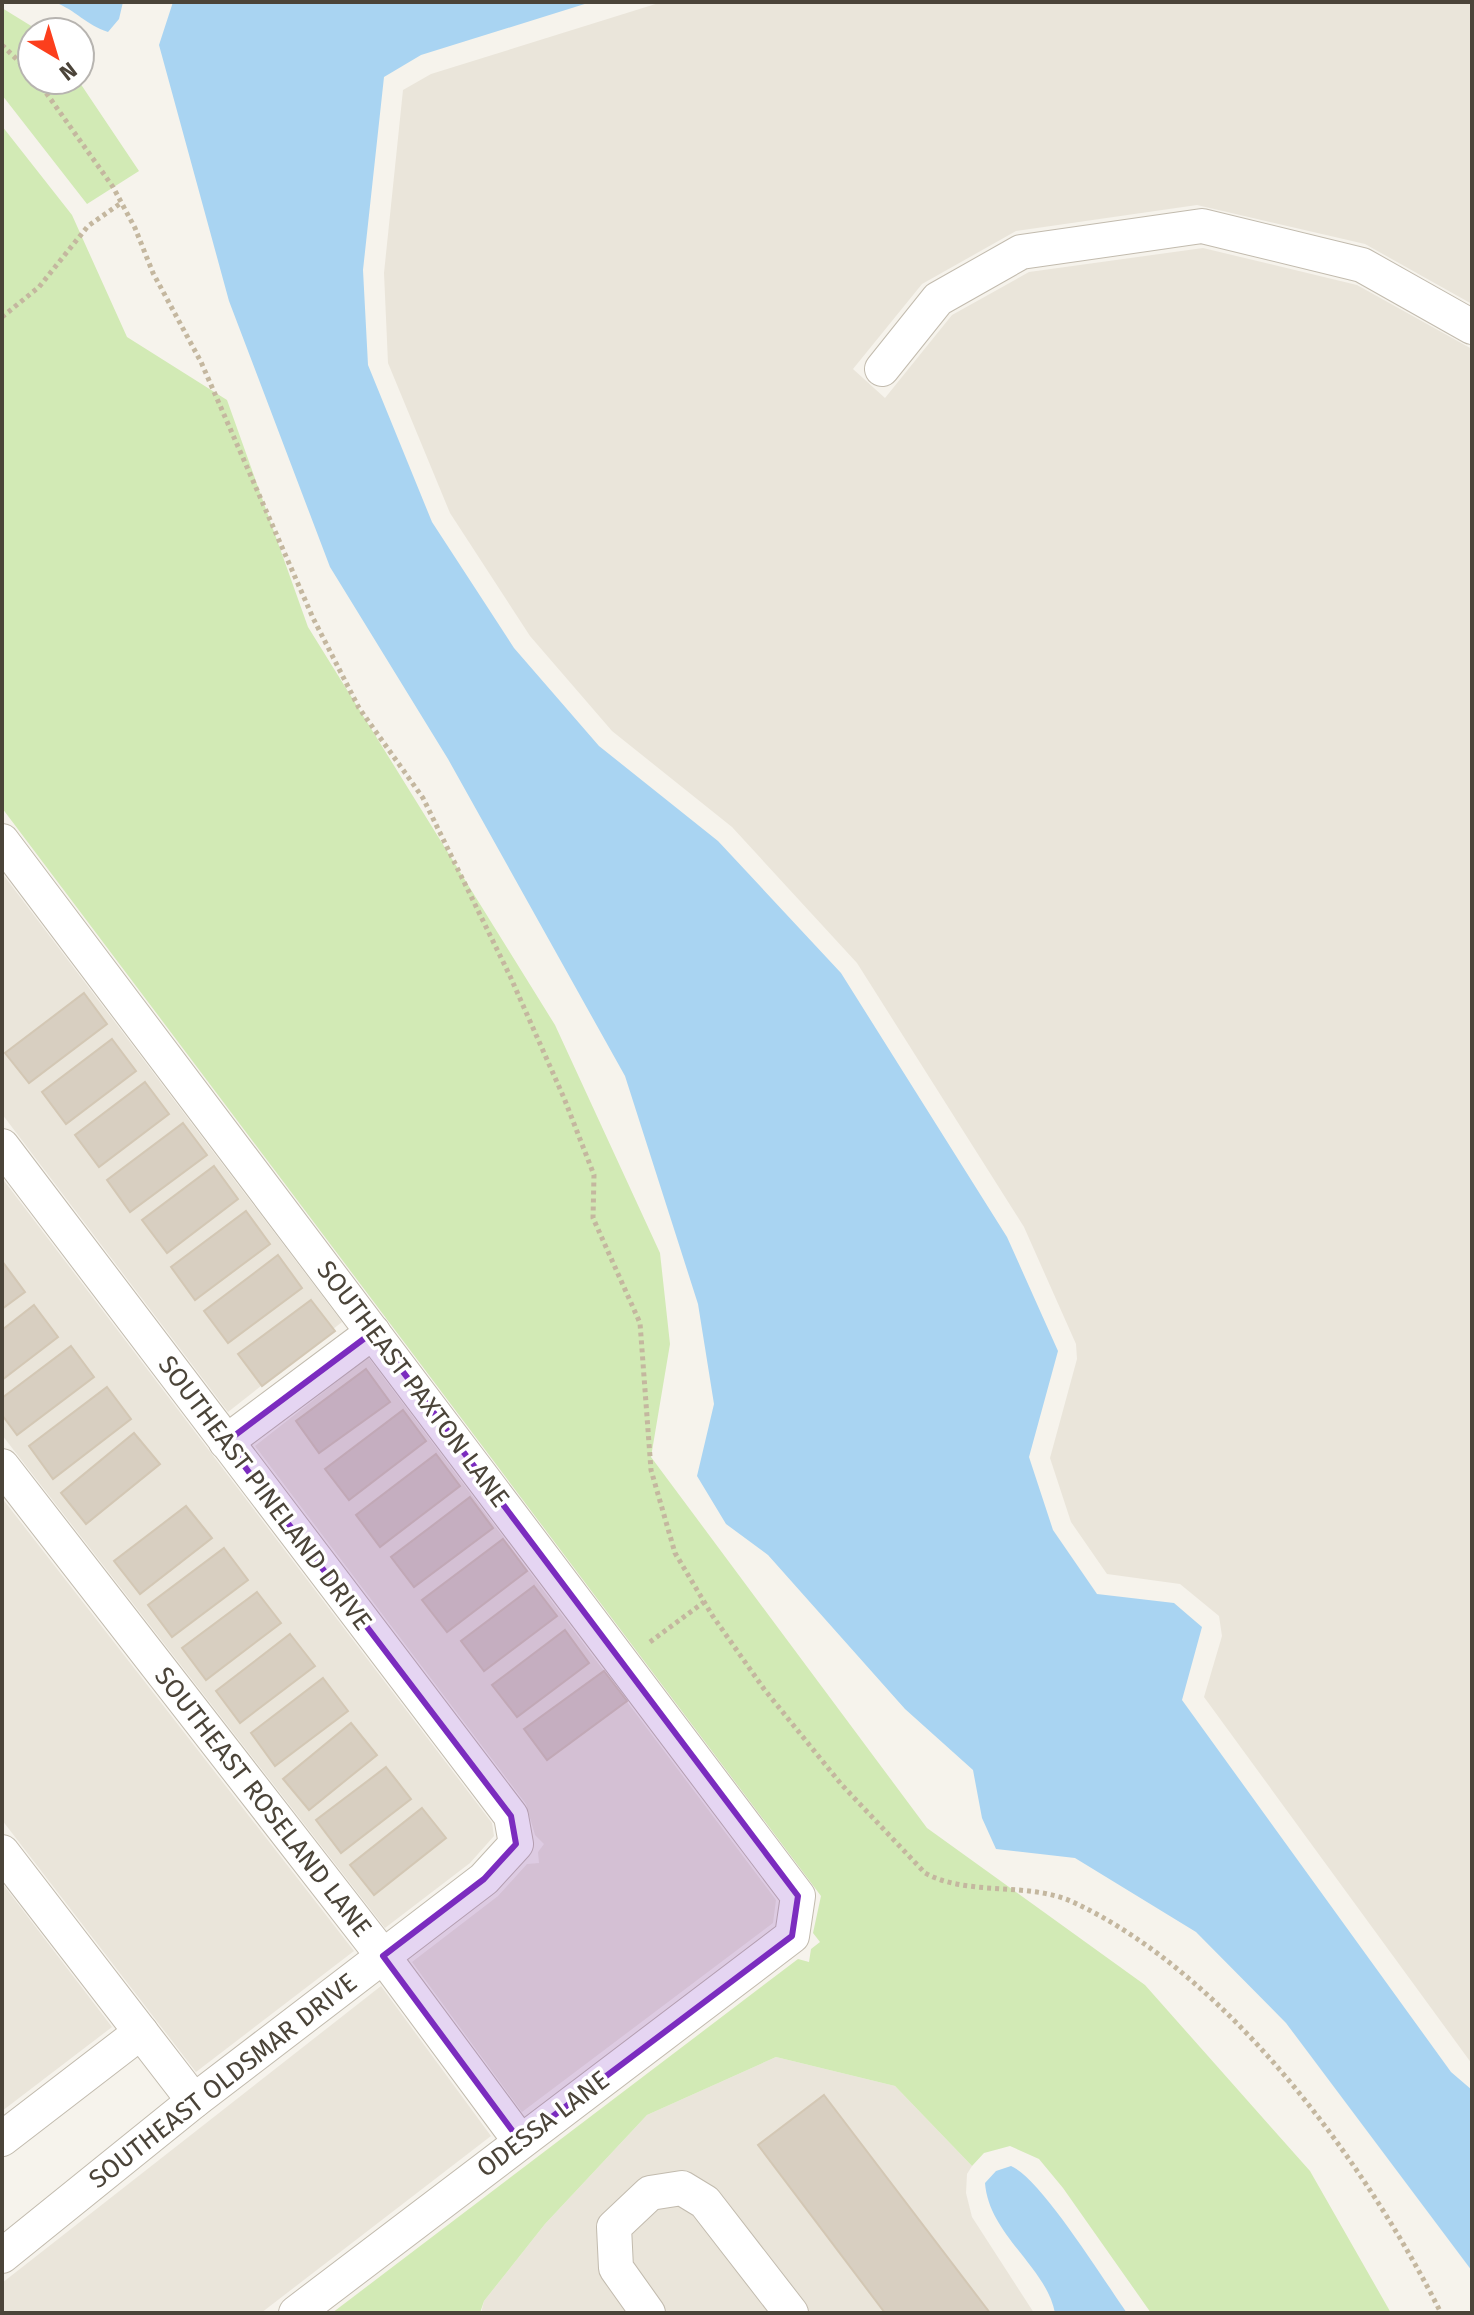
<svg xmlns="http://www.w3.org/2000/svg" width="1474" height="2315" font-family="'Fira Sans',sans-serif">
<style>
.residential{fill:#eae5da}
.green{fill:#d2eab5}
.water{fill:#a9d4f2}
.building{fill:#d8cfc1;stroke:#d3c7b4;stroke-width:2}
.lines{fill:none;stroke-linecap:round;stroke-linejoin:round}
.street-casing{stroke:#c2bbae;stroke-width:36}
.path{stroke:#c4b79f;stroke-width:5;stroke-dasharray:4 4;stroke-linecap:butt}
.street{stroke:#fff;stroke-width:34}
.marked{fill:#7b2cbf;fill-opacity:0.2;stroke:#7b2cbf;stroke-width:6;stroke-linejoin:round}
.labels{text-anchor:middle;dominant-baseline:central;stroke-width:7;stroke-linejoin:round;paint-order:stroke}
.street-label{font-size:26px;fill:#4b4439;stroke:#fff}
</style>
<rect width="100%" height="100%" fill="#f6f3ec"/>
<g class="residential">
<polygon points="662,2 1472,2 1472,304 1365,244 1197,205 1016,231 922,284 853,369 885,398 952,315 1029,272 1203,248 1357,285 1472,349 1472,2064 1204,1697 1222,1636 1219,1616 1180,1584 1107,1574 1071,1522 1050,1458 1077,1359 1076,1344 1024,1227 857,963 732,827 612,731 530,636 450,513 388,363 384,273 403,90 431,74"/>
<polygon points="2,873 342,1322 228,1412 2,1114"/>
<polygon points="2,1178 492,1823 494,1836 470,1863 385,1928 2,1435"/>
<polygon points="368,1357 776,1900 773,1923 522,2112 412,1962 498,1896 527,1864 539,1863 538,1852 544,1844 535,1835 526,1804 255,1446"/>
<polygon points="2,1498 354,1951 196,2072 2,1820"/>
<polygon points="2,1883 112,2027 2,2111"/>
<polygon points="381,1986 491,2136 261,2313 2,2313 2,2283"/>
<polygon points="776,2057 895,2086 972,2166 967,2174 966,2193 972,2217 1034,2313 481,2313 484,2301 545,2224 647,2115"/>
</g>
<g class="green">
<polygon points="2,8 41,32 32,32 32,80 78,80 139,171 87,204 2,95"/>
<polygon points="2,126 72,215 127,337 227,400 308,627 555,1025 660,1253 670,1344 651,1457 927,1828 1145,1985 1310,2171 1391,2313 1151,2313 1063,2188 1039,2159 1010,2146 984,2153 972,2166 895,2086 776,2057 647,2115 545,2224 484,2301 480,2313 332,2313 798,1959 809,1962 811,1949 820,1942 813,1933 821,1896 2,808"/>
</g>
<g class="water">
<path d="M 54,2 L 123,2 L 119,19 L 108,32 C 86,25 76,10 54,2 Z"/>
<polygon points="173,2 591,2 421,55 384,77 363,270 368,365 432,522 514,648 599,746 718,841 841,973 1007,1237 1058,1351 1029,1457 1053,1530 1097,1594 1174,1603 1202,1627 1182,1700 1451,2072 1472,2090 1472,2271 1286,2023 1196,1932 1075,1858 996,1849 982,1818 973,1770 905,1709 768,1555 726,1524 697,1476 714,1404 698,1304 625,1076 448,759 330,567 229,301 159,45"/>
<path d="M 1011,2166 C 1041,2178 1104,2281 1127,2313 L 1055,2313 C 1046,2266 989,2235 985,2183 L 996,2171 Z"/>
</g>
<g class="building">
<polygon points="84,993 107,1024 29,1083 5,1053"/>
<polygon points="112,1039 136,1071 66,1124 42,1092"/>
<polygon points="145,1082 169,1114 99,1167 75,1135"/>
<polygon points="183,1123 207,1155 130,1212 107,1180"/>
<polygon points="214,1166 238,1199 167,1253 142,1220"/>
<polygon points="246,1211 270,1244 195,1300 171,1267"/>
<polygon points="278,1255 302,1288 228,1343 204,1311"/>
<polygon points="2,1261 25,1292 2,1309"/>
<polygon points="311,1300 335,1331 262,1386 238,1354"/>
<polygon points="34,1305 58,1337 2,1380 2,1330"/>
<polygon points="71,1346 94,1377 17,1435 2,1415 2,1398"/>
<polygon points="366,1369 390,1402 319,1453 296,1421"/>
<polygon points="107,1387 131,1419 53,1479 29,1446"/>
<polygon points="403,1410 426,1441 349,1500 325,1469"/>
<polygon points="134,1433 160,1464 86,1524 61,1493"/>
<polygon points="436,1454 460,1486 380,1547 356,1515"/>
<polygon points="470,1497 493,1528 414,1587 391,1557"/>
<polygon points="186,1506 212,1538 140,1594 114,1561"/>
<polygon points="503,1539 527,1571 447,1632 422,1600"/>
<polygon points="224,1548 248,1580 172,1637 148,1605"/>
<polygon points="534,1586 557,1616 484,1671 461,1641"/>
<polygon points="257,1592 281,1623 206,1680 182,1648"/>
<polygon points="565,1630 589,1663 517,1717 492,1685"/>
<polygon points="290,1634 315,1666 240,1723 216,1691"/>
<polygon points="604,1671 627,1701 547,1760 524,1729"/>
<polygon points="323,1678 348,1711 275,1766 251,1733"/>
<polygon points="351,1723 377,1755 309,1810 283,1779"/>
<polygon points="386,1767 411,1799 341,1853 316,1820"/>
<polygon points="422,1808 446,1838 374,1895 350,1865"/>
<polygon points="824,2095 990,2313 885,2313 758,2145"/>
</g>
<g class="lines">
<g class="street-casing">
<g id="street">
<polyline points="882,369 938,299 1021,252 1202,226 1362,265 1472,327"/>
<polyline points="2,841 798,1896 792,1936 296,2313"/>
<polyline points="2,1146 511,1816 516,1844 484,1879 194,2101 2,2256"/>
<polyline points="226,1442 373,1332"/>
<polyline points="2,1466 383,1956 520,2141"/>
<polyline points="2,1852 194,2101"/>
<polyline points="2,2139 141,2032"/>
<polyline points="648,2313 616,2268 614,2227 650,2193 682,2188 705,2202 791,2313"/>
</g>
</g>
<g class="path">
<polyline points="2,45 32,74"/>
<path d="M 37,80 L 113,187 L 135,228 L 153,273 L 201,362 L 313,618 L 359,708 L 423,798 L 510,976 L 564,1098 L 594,1175 L 593,1218 L 640,1323 L 651,1470 L 675,1553 L 712,1615 L 764,1689 L 841,1784 L 925,1873 C 969,1897 1026,1881 1073,1902 C 1229,1975 1365,2162 1441,2313"/>
<polyline points="2,317 39,287 88,226 121,203"/>
<polyline points="650,1642 704,1602"/>
</g>
<use href="#street" class="street"/>
</g>
<path class="marked" d="M 373,1332 L 798,1896 L 792,1936 L 520,2141 L 383,1956 L 484,1879 L 516,1844 L 511,1816 L 226,1442 Z"/>
<g class="labels">
<g class="street-label">
<text transform="translate(413 1384) rotate(53)">SOUTHEAST PAXTON LANE</text>
<text transform="translate(265 1493) rotate(53)">SOUTHEAST PINELAND DRIVE</text>
<text transform="translate(263 1802) rotate(52)">SOUTHEAST ROSELAND LANE</text>
<text transform="translate(223 2081) rotate(-38)">SOUTHEAST OLDSMAR DRIVE</text>
<text transform="translate(543 2124) rotate(-37)">ODESSA LANE</text>
</g>
</g>
<rect width="1474" height="2315" fill="none" stroke="#4b4439" stroke-width="8"/>
<g transform="translate(56 56) rotate(142)"><circle r="38" fill="#ffffff" stroke="#b7b4b0" stroke-width="2"/>
<path d="M0-6L14 30L0 20L-14 30Z" fill="#fc3f1d"/>
<text y="-12" font-size="22" font-weight="bold" text-anchor="middle" fill="#4b4439">N</text>
</g>
</svg>
